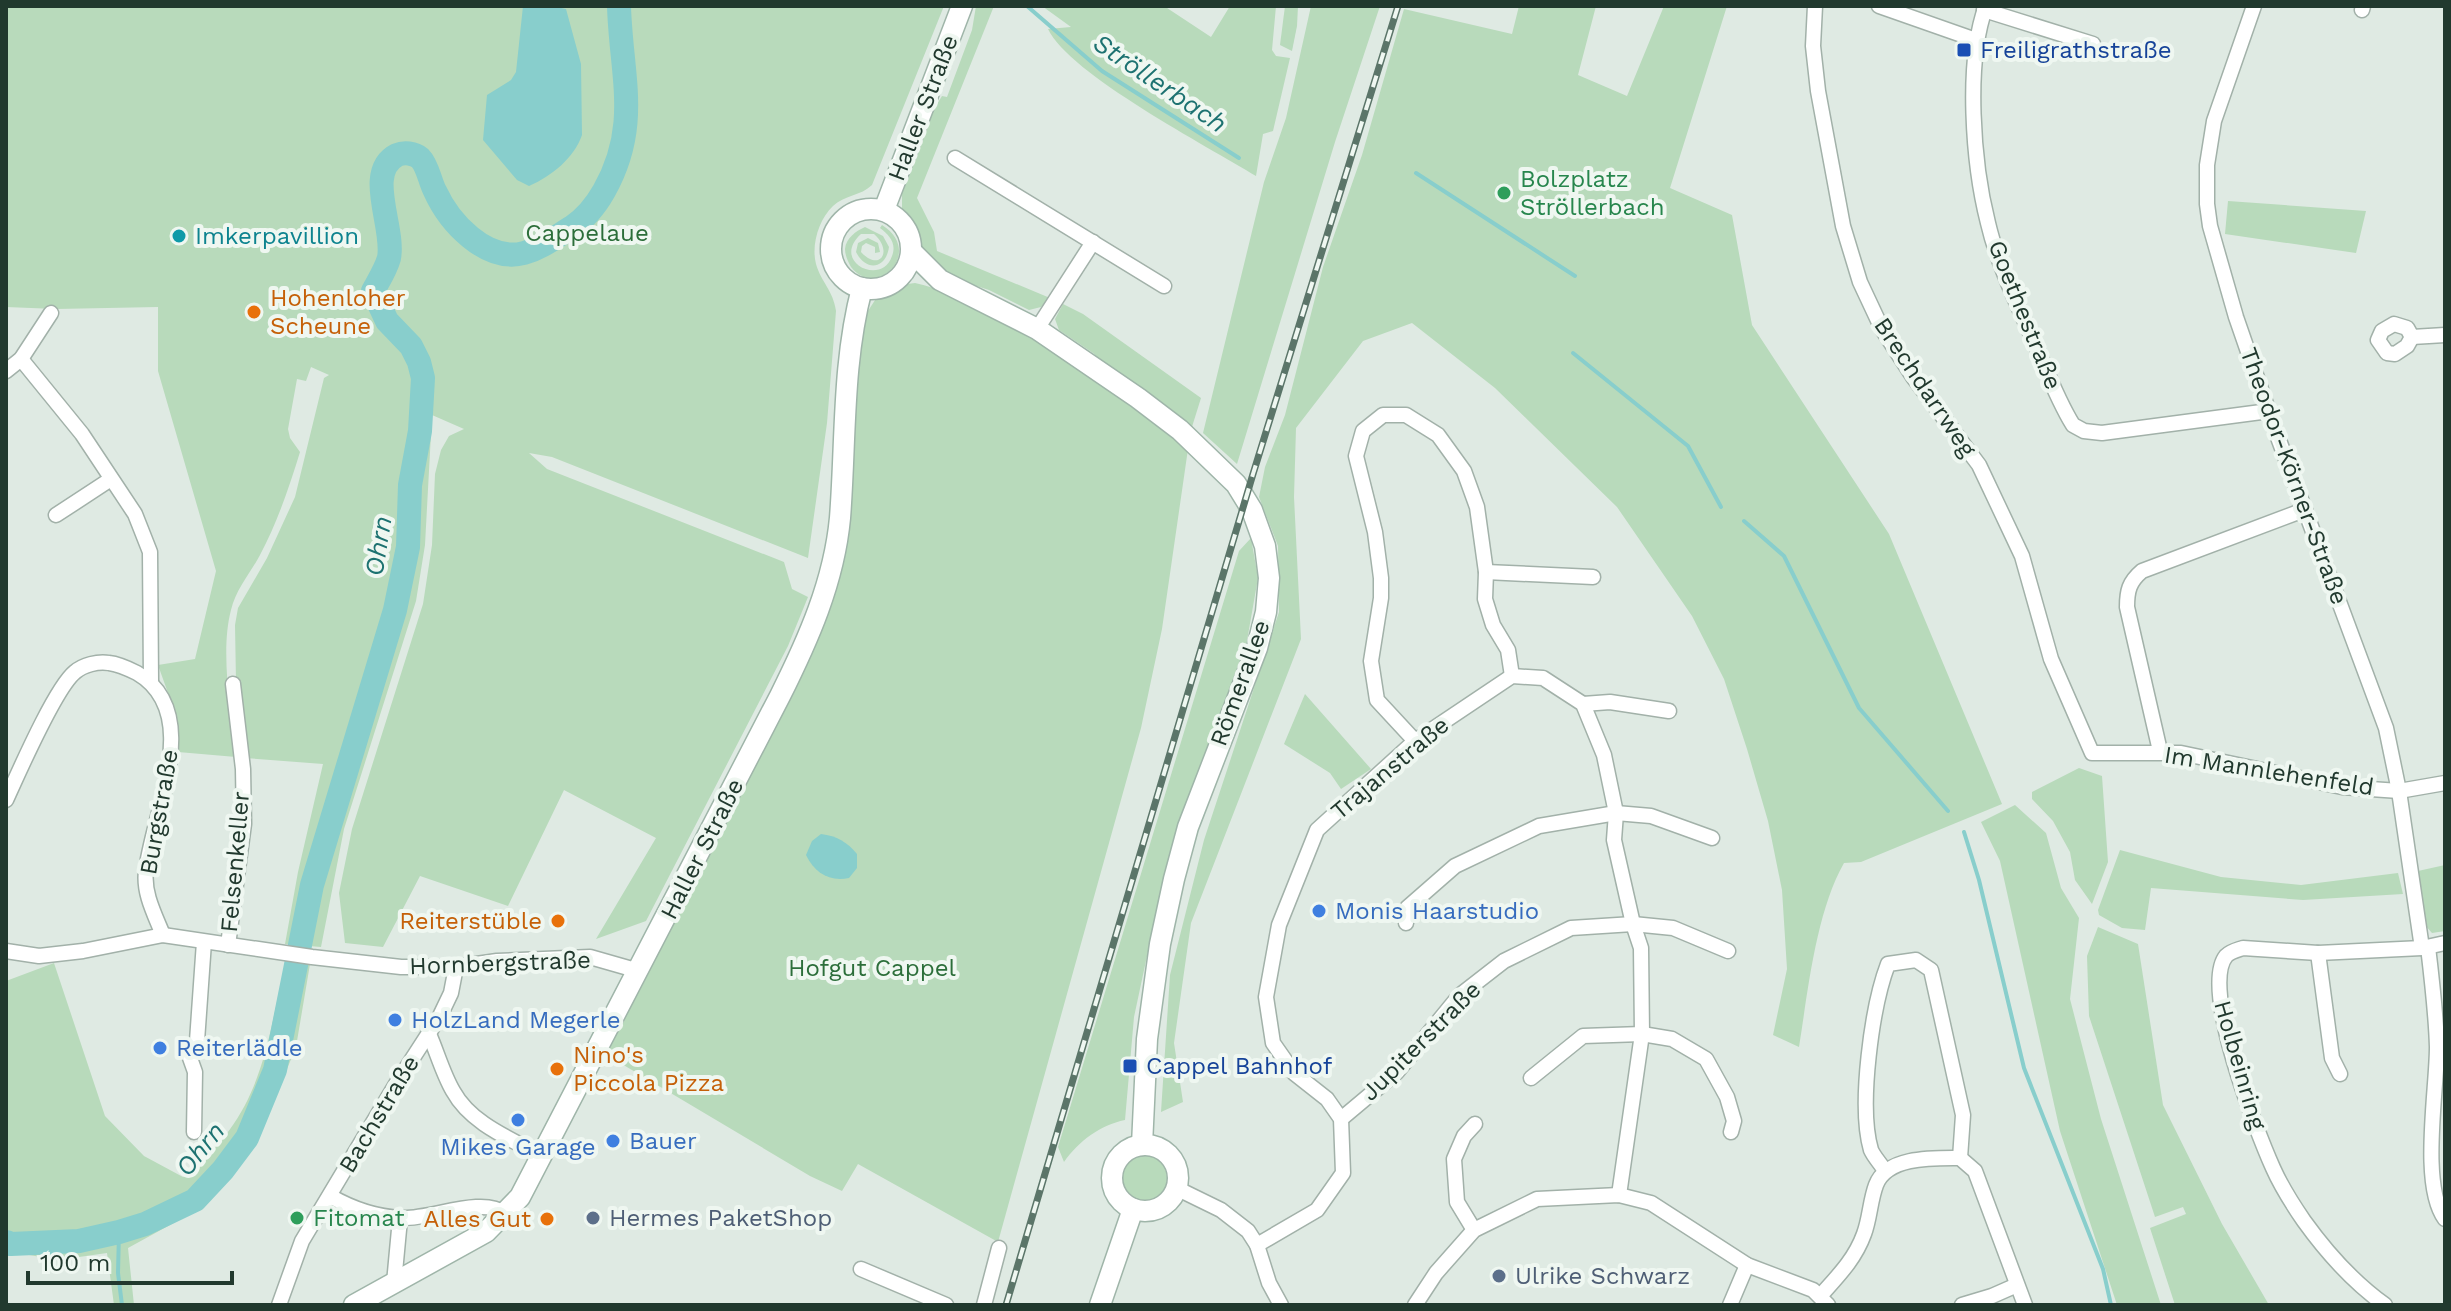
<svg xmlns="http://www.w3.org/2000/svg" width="2451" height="1311" font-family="'Work Sans',sans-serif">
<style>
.green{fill:#b8dabb}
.water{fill:#88cecc}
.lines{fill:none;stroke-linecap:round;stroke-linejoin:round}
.stream{stroke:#88cecc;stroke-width:4}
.river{stroke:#88cecc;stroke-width:24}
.street-casing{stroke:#a2b1a9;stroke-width:17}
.secondary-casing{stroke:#9fb5a9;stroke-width:23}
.street{stroke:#fff;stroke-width:14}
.secondary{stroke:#fff;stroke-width:20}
.rail-casing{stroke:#5b7569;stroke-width:7}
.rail{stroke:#eff7f1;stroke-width:4;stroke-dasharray:12;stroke-linecap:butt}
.transit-dot{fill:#1a4fb4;stroke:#eff7f1;stroke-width:3}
.leisure-dot{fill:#2e9e5b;stroke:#eff7f1;stroke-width:3}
.culture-dot{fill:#0f9aa8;stroke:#eff7f1;stroke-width:3}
.food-dot{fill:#e8710a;stroke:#eff7f1;stroke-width:3}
.shop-dot{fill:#3f7fe0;stroke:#eff7f1;stroke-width:3}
.service-dot{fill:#5c6f8a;stroke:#eff7f1;stroke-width:3}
.labels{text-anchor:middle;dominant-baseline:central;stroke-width:8;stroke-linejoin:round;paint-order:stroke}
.transit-label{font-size:24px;fill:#164399;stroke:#eff7f1;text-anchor:start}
.street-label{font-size:24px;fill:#21392e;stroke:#eff7f1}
.leisure-label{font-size:24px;fill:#27864d;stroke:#eff7f1;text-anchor:start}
.park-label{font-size:24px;fill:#2c6e3a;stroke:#eff7f1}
.culture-label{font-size:24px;fill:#0d838f;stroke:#eff7f1;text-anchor:start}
.food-label{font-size:24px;fill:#c56008;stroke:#eff7f1;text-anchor:start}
.shop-label{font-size:24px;fill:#366cbe;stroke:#eff7f1;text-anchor:start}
.service-label{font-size:24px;fill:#4e5e75;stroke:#eff7f1;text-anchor:start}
.water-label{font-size:26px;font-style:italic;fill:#1d7271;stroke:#eff7f1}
</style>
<rect width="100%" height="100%" fill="#dfeae3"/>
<g class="green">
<path d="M 6,6 L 944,6 L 872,185 C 861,196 844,195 833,206 C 819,219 811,245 816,264 C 821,282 833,290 836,311 L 827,423 L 808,558 L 552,457 L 529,453 L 547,469 L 784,562 L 792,589 L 808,597 L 788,646 L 646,921 L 596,939 L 656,838 L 564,790 L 508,906 L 420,876 L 383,947 L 345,943 L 339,893 L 352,829 L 423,604 L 432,545 L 435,474 L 441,450 L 449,436 L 464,429 L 432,415 L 425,545 L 416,601 L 344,829 L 321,947 L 285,944 L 298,872 L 323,764 L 245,758 L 236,682 L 235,625 L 238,608 L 267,558 L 295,497 L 324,378 L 329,375 L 311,367 L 306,381 L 297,379 L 288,429 L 290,438 L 300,452 C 289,488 277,523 260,555 C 250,574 236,589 231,610 C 220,651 231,714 236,757 L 178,752 L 173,707 L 158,665 L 195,659 L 216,571 L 158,371 L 158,307 L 56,309 L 6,307 Z"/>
<polygon points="976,6 994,6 917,198 934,232 937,251 1050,298 1041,307 1029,310 989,290 961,281 937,269 917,250 914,236 902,212 902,192 923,127 942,96 947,97 972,30"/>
<path d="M 1042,6 L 1164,6 L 1211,37 L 1230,6 L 1276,6 L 1272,50 L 1276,56 L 1290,58 L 1273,131 L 1263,134 L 1256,176 C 1209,147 1069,74 1048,29 L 1071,27 Z"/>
<polygon points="1285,6 1298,6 1297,26 1292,51 1280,45"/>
<polygon points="1311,6 1380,6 1335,142 1237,464 1203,433 1264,182 1286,118"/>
<path d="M 1519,6 L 1596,6 L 1578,75 L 1627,96 L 1664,6 L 1727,6 L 1670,188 L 1732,215 L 1752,325 L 1889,534 L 2002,804 L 1861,862 L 1844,863 C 1816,912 1808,991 1799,1047 L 1773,1035 L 1787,969 L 1782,890 L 1768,821 L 1747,749 L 1724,679 L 1692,616 L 1617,507 L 1495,388 L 1412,323 L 1363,341 L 1296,428 L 1294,497 L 1301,639 L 1191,923 L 1174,1043 L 1183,1102 L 1161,1112 L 1170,975 L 1204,840 L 1279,612 L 1278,546 L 1259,497 L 1265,467 L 1285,415 L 1323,267 L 1362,155 L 1404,9 L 1512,34 Z"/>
<polygon points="2228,201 2366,211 2356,253 2225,234"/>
<path d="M 882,225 C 925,252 876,300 851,267 C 848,262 845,255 845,249 C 846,238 856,231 865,227 L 883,236 L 889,247 C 886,269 866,272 856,252 L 858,243 L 868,238 L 878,243 L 880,252 L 875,253 L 875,247 L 866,243 L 862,246 L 861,252 C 879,272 894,252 874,234 L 861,234 C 830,262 882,287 892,256 C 897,243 889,235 880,228 Z"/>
<path d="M 915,283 C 940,288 961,300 983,312 C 1057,349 1124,397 1188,449 L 1162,629 L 1141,728 L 998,1242 L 858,1164 L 842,1191 L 810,1176 L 605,1054 L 644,982 L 786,700 L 831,601 L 857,365 L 866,314 L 879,294 C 893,291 899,284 915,283 Z"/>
<polygon points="1063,304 1083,314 1201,398 1191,430 1119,377 1093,353 1059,330 1055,319"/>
<path d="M 1251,538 L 1258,578 L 1245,652 L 1210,741 L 1163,881 L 1134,1017 L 1125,1120 C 1100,1125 1079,1141 1064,1162 L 1058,1147 L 1239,551 Z"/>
<polygon points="1305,694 1371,769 1341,789 1330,773 1284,744"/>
<polygon points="2079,768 2102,776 2108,862 2092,904 2075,880 2070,852 2053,821 2032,799 2032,792"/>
<polygon points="2015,805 2046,833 2061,888 2079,918 2070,999 2101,1119 2161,1305 2117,1305 2060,1131 2000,861 1981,822"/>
<polygon points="2120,850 2221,877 2301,885 2398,873 2403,894 2303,900 2151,888 2145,930 2122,928 2099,915 2098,910"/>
<polygon points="2445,865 2445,931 2432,933 2425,925 2418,871"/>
<polygon points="2098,927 2138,944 2163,1105 2222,1224 2269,1305 2175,1305 2150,1228 2186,1214 2183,1207 2155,1217 2089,1016 2087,956"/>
<path d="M 286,960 L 310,964 L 296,1047 L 269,1113 L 236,1170 L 199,1209 L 128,1248 L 134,1305 L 114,1305 L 107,1253 L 58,1260 L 6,1251 L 6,981 L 54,963 L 105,1116 L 144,1156 L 183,1177 C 262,1115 265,1052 286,960 Z"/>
<circle cx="1143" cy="1178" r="24"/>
</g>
<g class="water">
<path d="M 523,6 L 552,6 L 566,9 L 581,64 L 582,135 C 574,158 552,176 529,186 L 517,180 L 483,140 L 487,95 L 511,80 L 516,72 Z"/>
<path d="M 821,834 C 837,836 847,842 857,854 L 857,868 L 849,878 C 829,882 815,873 806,855 L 812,841 Z"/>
</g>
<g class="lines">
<g class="stream">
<polyline points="1027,6 1102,71 1239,158"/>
<polyline points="1416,173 1575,276"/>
<polyline points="1573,353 1688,446 1721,507"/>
<polyline points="1744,521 1784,556 1859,708 1948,811"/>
<polyline points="1964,832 1979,880 2024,1068 2103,1269 2111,1305"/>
<polyline points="119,1232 118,1273 122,1305"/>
</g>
<path class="river" d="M 6,1242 L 11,1244 L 79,1241 L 119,1232 L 145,1224 L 195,1200 L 223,1170 L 247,1138 L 275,1070 L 312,885 L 395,610 L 408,547 L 410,485 L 420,431 L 423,378 L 419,362 L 411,346 L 387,321 L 373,291 C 379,280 386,269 389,258 C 395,227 364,172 397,155 C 404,152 414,153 420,158 C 428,166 430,182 435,191 C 449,222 486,263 524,253 C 542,248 557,236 572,227 C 586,218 596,205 604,191 C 641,125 621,76 619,6"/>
<g class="street-casing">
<g id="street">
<polyline points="1815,6 1813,46 1818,91 1843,226 1860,282 1882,329 1913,377 1979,465 2022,556 2051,659 2092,753 2181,753 2342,787 2399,791 2445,783"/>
<polyline points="1879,6 1976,40"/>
<path d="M 1986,6 C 1965,63 1973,164 1988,223 C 1998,266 2019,308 2037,348 C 2048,374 2058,401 2073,425 L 2084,431 L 2102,433 L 2269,411"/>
<polyline points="2254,6 2214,121 2207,165 2207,204 2210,226 2236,317 2273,424 2386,728 2399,791 2422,948"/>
<polyline points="1984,10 2093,44"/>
<polyline points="2362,10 2363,6"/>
<polyline points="955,158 1164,286"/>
<polygon points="2394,324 2407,328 2412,337 2407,346 2395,354 2387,353 2378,340 2382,331"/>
<polyline points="1037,329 1093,242"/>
<polyline points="2412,337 2445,335"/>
<polyline points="21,359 82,434 135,514 150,552 151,682"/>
<polyline points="6,371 21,359 51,313"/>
<polyline points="56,515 111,479"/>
<polyline points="1486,572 1593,577"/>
<polyline points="1583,704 1610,702 1669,711"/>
<polyline points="1415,741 1377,700 1371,661 1381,598 1381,578 1375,532 1356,456 1363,431 1383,415 1406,415 1438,435 1464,471 1477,507 1486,572 1485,599 1493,625 1508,650 1512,676"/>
<path d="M 2160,751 L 2127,607 C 2127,591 2129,582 2142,571 L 2304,510"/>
<path d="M 6,800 C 18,774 55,688 75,672 C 83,665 98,661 109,663 C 119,664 129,669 137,673 C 204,712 153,812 146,871 C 143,893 155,915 163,935"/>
<polyline points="1406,923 1407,908 1455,866 1539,826 1616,813 1651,816 1712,838"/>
<polyline points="228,945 244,824 243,769 233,684"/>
<path d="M 2428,947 C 2432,980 2436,1013 2437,1047 C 2437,1090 2420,1185 2445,1219"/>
<polyline points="6,951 39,956 83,951 163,935 312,957 401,967 456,967 497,961 590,957 639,971"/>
<polyline points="2318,953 2332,1058 2340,1074"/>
<path d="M 429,1034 C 437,1052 443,1074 453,1091 C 471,1124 511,1139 542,1156"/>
<polyline points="1531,1078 1583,1036 1642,1034 1672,1039 1706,1059 1727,1097 1734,1121 1731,1132"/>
<polyline points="1341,1119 1397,1072 1459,996 1504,961 1571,928 1633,924 1673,928 1728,951"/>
<polyline points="194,1132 195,1072 190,1058 197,1041 204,942"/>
<path d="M 1885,1171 C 1881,1164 1874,1157 1871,1150 C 1858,1106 1872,1006 1888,964 L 1916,960 L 1931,970 L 1963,1115 L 1960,1158"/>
<polyline points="1176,1188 1221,1210 1248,1231 1257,1245 1269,1283 1281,1305"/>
<path d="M 330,1196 C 351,1208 376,1217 401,1218 C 429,1220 482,1196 504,1213"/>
<polyline points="1474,1230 1457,1202 1454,1159 1464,1136 1475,1124"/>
<polyline points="1257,1245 1317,1210 1343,1173 1341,1119 1327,1099 1294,1073 1273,1043 1266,997 1279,925 1317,830 1415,741 1512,676 1543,678 1583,704 1604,755 1616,813 1614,840 1633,924 1641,948 1642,1034 1619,1195"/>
<polyline points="861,1269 946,1305"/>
<polyline points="394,1283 400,1219"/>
<path d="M 1821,1295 C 1838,1276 1855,1259 1864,1234 C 1870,1218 1870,1201 1876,1185 C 1887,1156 1934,1158 1960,1158 L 1975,1171 L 2025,1305"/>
<polyline points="279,1305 302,1241 396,1084 440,1016 451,993 456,967"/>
<polyline points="984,1305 999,1248"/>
<polyline points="1415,1305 1436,1273 1474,1230 1537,1199 1619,1195 1651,1203 1747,1265 1813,1290 1828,1305"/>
<polyline points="1730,1305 1747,1265"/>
<polyline points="1962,1305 1992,1296 2017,1285"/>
<path d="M 2385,1305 C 2353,1282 2327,1253 2304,1221 C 2293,1205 2281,1186 2273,1168 C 2257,1132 2200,988 2226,956 C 2231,951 2237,950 2243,948 L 2318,953 L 2422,948 L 2445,943"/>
</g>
</g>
<g class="secondary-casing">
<g id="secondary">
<circle cx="871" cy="249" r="40"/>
<polyline points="884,210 962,6"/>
<polyline points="912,252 940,280 1037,329 1138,398 1180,430 1236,484 1252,510 1265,546 1269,578 1266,612 1257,648 1188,827 1174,879 1160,944 1147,1039 1142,1145"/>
<circle cx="1145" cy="1178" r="33"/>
<path d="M 354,1305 L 486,1232 L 520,1197 L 780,696 C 808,640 834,582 840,518 C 846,441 842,364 862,288"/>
<polyline points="1100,1305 1133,1209"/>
</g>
</g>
<use href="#street" class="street"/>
<use href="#secondary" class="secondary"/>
<g class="rail-casing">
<polyline id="rail" points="1006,1305 1253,474 1398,6"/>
</g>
<use href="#rail" class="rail"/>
</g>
<g class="transit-dot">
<rect x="1956" y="42" width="16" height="16" rx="4"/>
<rect x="1122" y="1058" width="16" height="16" rx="4"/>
</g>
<g class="leisure-dot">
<circle cx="1504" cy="193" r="8"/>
<circle cx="297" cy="1218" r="8"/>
</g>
<circle class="culture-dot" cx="179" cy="236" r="8"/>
<g class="food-dot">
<circle cx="254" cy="312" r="8"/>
<circle cx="558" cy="921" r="8"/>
<circle cx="557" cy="1069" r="8"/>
<circle cx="547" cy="1219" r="8"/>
</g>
<g class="shop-dot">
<circle cx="1319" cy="911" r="8"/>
<circle cx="395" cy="1020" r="8"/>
<circle cx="160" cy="1048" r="8"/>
<circle cx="518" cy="1120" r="8"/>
<circle cx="613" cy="1141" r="8"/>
</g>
<g class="service-dot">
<circle cx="593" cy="1218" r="8"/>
<circle cx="1499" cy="1276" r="8"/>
</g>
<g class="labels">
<g class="transit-label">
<text x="1980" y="50">Freiligrathstraße</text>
<text x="1146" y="1066">Cappel Bahnhof</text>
</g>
<g class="street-label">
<text transform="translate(923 108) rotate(-69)">Haller Straße</text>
<text transform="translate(2025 315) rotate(68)">Goethestraße</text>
<text transform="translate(1925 387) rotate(56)">Brechdarrweg</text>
<text transform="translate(2294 476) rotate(70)">Theodor-Körner-Straße</text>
<text transform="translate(1240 683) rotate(-70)">Römerallee</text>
<text transform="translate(1390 768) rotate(-40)">Trajanstraße</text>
<text transform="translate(2269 771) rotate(9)">Im Mannlehenfeld</text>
<text transform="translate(159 812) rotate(-80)">Burgstraße</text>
<text transform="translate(702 849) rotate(-63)">Haller Straße</text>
<text transform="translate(235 862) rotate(-85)">Felsenkeller</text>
<text transform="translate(500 963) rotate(-2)">Hornbergstraße</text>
<text transform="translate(1421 1041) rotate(-45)">Jupiterstraße</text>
<text transform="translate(2240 1065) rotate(74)">Holbeinring</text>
<text transform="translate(379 1114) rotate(-59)">Bachstraße</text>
</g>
<g class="leisure-label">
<text x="1520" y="179">Bolzplatz<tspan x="1520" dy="28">Ströllerbach</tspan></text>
<text x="313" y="1218">Fitomat</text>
</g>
<g class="park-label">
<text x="587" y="233">Cappelaue</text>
<text x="872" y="968">Hofgut Cappel</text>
</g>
<g class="culture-label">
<text x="195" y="236">Imkerpavillion</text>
</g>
<g class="food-label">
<text x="270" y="298">Hohenloher<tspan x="270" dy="28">Scheune</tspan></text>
<text x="542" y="921" text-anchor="end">Reiterstüble</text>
<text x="573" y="1055">Nino's<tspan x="573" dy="28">Piccola Pizza</tspan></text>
<text x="531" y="1219" text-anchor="end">Alles Gut</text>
</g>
<g class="shop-label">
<text x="1335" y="911">Monis Haarstudio</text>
<text x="411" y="1020">HolzLand Megerle</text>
<text x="176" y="1048">Reiterlädle</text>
<text x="629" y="1141">Bauer</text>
<text x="518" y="1147" text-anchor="middle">Mikes Garage</text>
</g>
<g class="service-label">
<text x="609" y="1218">Hermes PaketShop</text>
<text x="1515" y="1276">Ulrike Schwarz</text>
</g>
<g class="water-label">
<text transform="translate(1160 83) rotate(34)">Ströllerbach</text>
<text transform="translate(378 546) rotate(-81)">Ohrn</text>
<text transform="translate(200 1149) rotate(-51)">Ohrn</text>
</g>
</g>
<rect width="2451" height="1311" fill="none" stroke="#21392e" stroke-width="16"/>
<path d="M28 1271v12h204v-12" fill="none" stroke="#21392e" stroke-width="4"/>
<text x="40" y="1271" font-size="24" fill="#21392e" stroke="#eff7f1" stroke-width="6" paint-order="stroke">100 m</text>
</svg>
